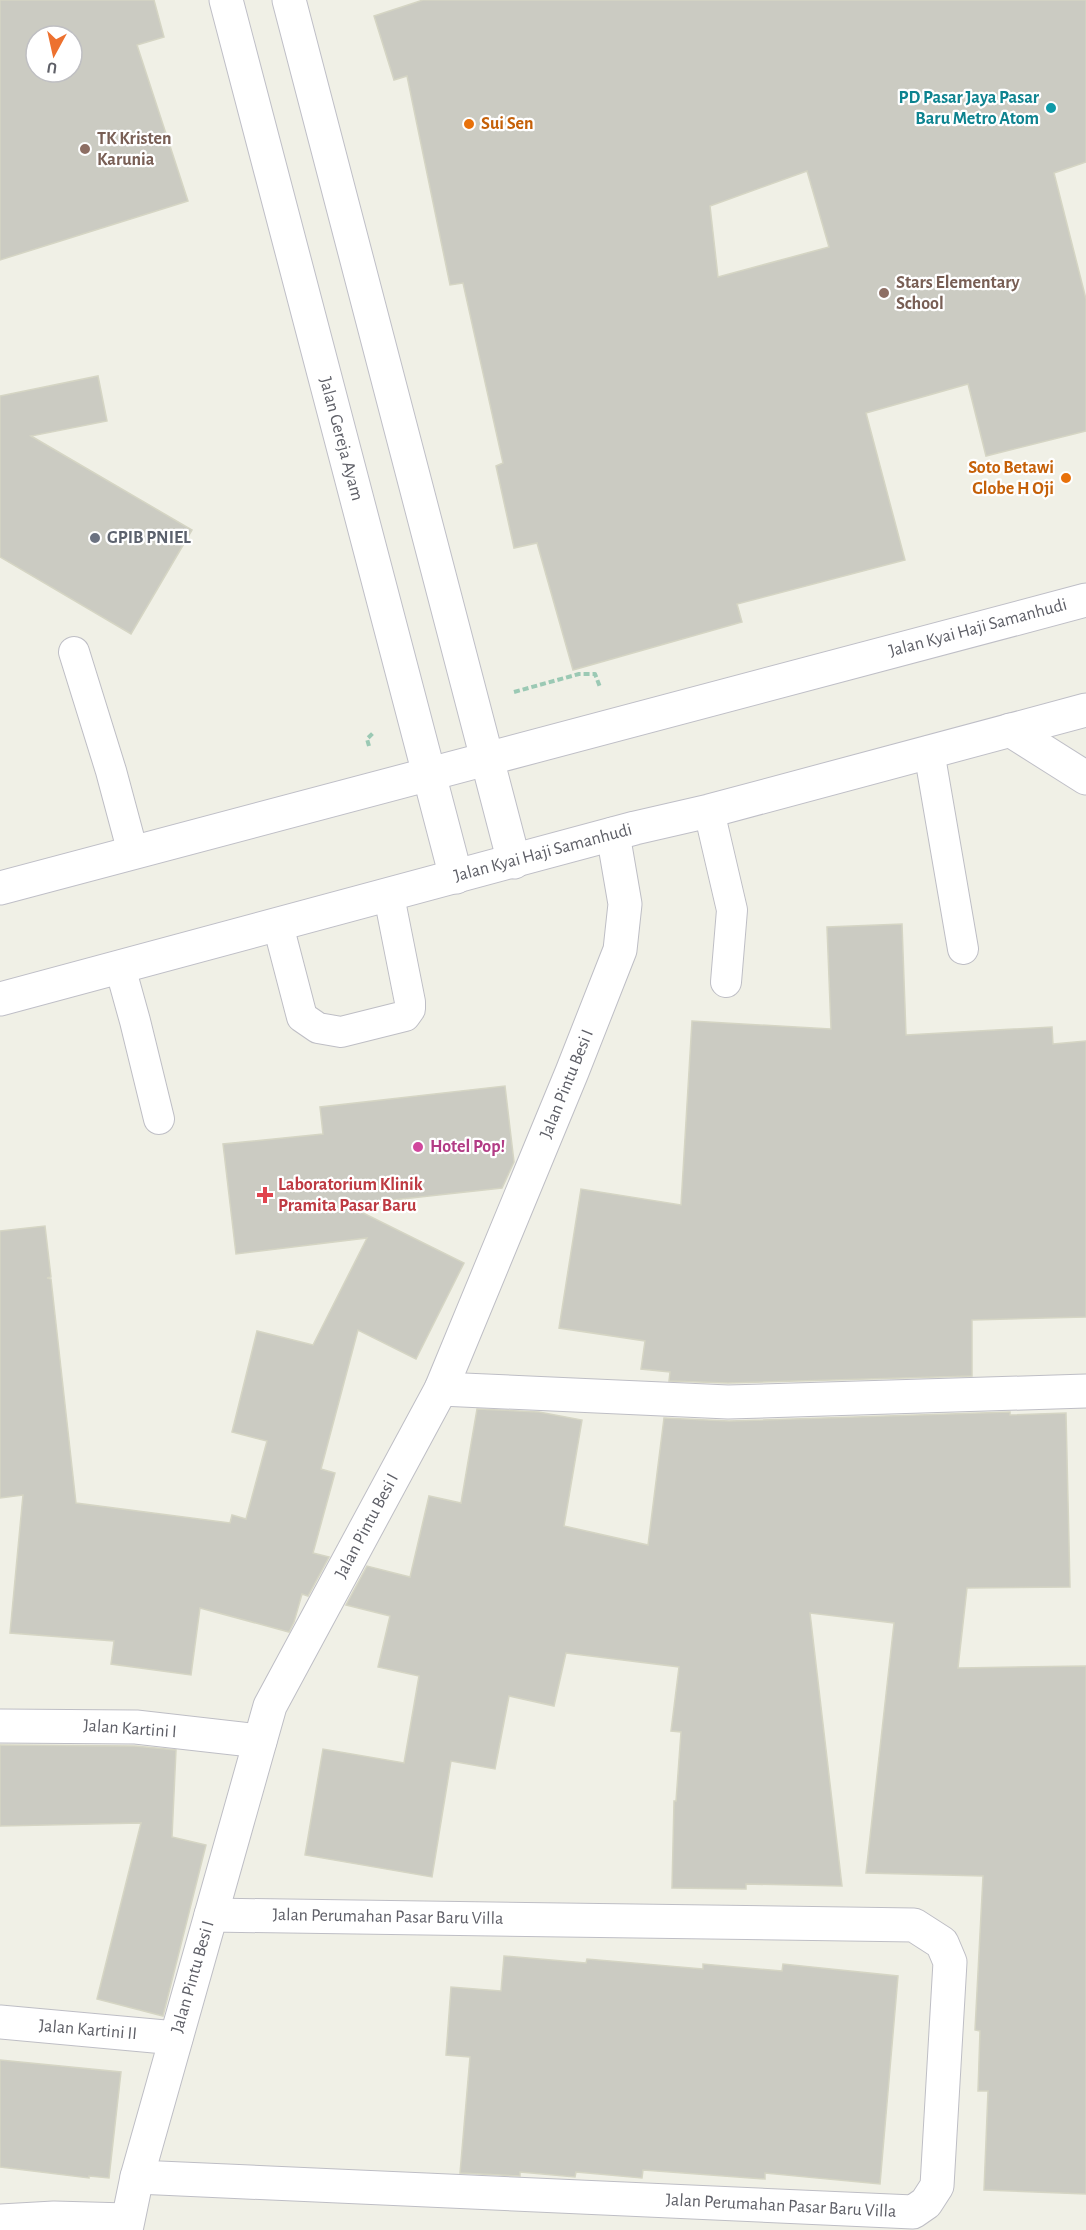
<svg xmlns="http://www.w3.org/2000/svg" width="1086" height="2230" font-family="'Alegreya Sans',sans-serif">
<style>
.building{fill:#cbcbc2;stroke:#d5d5c4;stroke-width:1.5;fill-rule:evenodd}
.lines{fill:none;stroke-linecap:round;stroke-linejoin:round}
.lane-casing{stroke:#bebec5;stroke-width:32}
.street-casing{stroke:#bebec5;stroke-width:35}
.secondary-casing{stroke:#bfbfc7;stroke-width:35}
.path{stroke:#9bc9b4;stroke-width:4;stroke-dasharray:6 3;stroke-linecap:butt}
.lane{stroke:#fff;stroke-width:30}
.street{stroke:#fff;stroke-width:33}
.secondary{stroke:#fff;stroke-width:33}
.culture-dot{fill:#0f9aa8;stroke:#fff;stroke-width:2}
.food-dot{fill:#e8710a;stroke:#fff;stroke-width:2}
.education-dot{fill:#8d6e63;stroke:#fff;stroke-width:2}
.worship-dot{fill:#6b7280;stroke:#fff;stroke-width:2}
.hotel-dot{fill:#d1479c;stroke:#fff;stroke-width:2}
.health-dot{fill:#e0444e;stroke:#fff;stroke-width:2}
.labels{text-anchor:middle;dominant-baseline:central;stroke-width:4.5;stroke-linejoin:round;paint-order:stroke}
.culture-label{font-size:18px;font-weight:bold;fill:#0d838f;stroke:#fff;text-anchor:end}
.food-label{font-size:18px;font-weight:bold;fill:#c56008;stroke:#fff;text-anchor:start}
.education-label{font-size:18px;font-weight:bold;fill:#785e54;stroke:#fff;text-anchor:start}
.street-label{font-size:18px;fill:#5e5f67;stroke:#fff}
.worship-label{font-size:18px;font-weight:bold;fill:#5b616d;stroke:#fff;text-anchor:start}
.hotel-label{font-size:18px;font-weight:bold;fill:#b23c85;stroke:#fff;text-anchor:start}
.health-label{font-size:18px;font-weight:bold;fill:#be3a42;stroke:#fff;text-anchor:start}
</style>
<rect width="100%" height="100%" fill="#f0f0e6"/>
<g class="building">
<path d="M 0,0 L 154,0 L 164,37 L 137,45 L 188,201 L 0,260 ZM 36,36 L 72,36 L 72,72 L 36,72 Z"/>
<path d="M 423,0 L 1086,0 L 1086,162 L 1054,173 L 1086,299 L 1086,431 L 986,456 L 968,384 L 866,413 L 905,560 L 737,604 L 742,622 L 573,670 L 537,543 L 514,548 L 496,466 L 503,463 L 463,283 L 450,285 L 407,76 L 394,80 L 374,16 ZM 807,171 L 829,247 L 718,277 L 710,206 Z"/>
<polygon points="98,376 107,421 31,436 192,530 131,634 0,557 0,396"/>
<polygon points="902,924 906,1035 1052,1027 1053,1044 1086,1041 1086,1317 972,1320 972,1376 728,1383 669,1381 670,1372 641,1369 645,1341 559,1328 581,1189 681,1205 692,1021 831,1029 827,927"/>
<polygon points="505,1086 514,1162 502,1188 347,1205 464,1263 416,1359 358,1330 321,1469 335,1473 313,1553 329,1557 308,1596 302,1594 294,1622 289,1632 200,1608 191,1675 111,1664 114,1641 10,1633 23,1495 0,1498 0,1231 45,1226 51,1277 47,1278 51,1279 76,1503 230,1523 232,1515 246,1519 267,1441 232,1432 257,1331 313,1345 367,1238 236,1254 223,1144 323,1134 320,1107"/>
<polygon points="477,1409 539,1412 582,1420 564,1526 648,1545 664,1418 729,1421 1010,1412 1010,1415 1066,1413 1070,1587 967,1588 958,1668 1086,1666 1086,2194 984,2190 988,2091 978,2091 980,2031 975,2030 983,1876 866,1873 894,1623 810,1613 842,1886 746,1884 746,1889 672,1888 674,1801 676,1801 681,1732 671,1731 679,1667 566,1653 554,1706 509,1696 495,1769 451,1761 432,1877 305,1855 323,1749 404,1763 419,1676 378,1667 390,1616 346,1605 367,1566 410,1577 429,1496 461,1503"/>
<polygon points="0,1745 135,1746 176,1750 172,1837 206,1845 163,2016 97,1999 141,1823 0,1826"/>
<polygon points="504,1956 586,1963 587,1959 703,1969 703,1964 782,1971 783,1964 898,1976 880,2184 765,2173 765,2179 643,2170 642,2178 576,2172 575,2177 520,2172 520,2176 460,2173 470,2057 446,2055 451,1987 501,1991"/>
<polygon points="0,2060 121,2072 109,2178 89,2176 89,2178 0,2167"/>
</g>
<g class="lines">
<g class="lane-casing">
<g id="lane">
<polyline points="74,652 111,771 133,853"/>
<polyline points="929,751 963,949"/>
<polyline points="709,811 732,910 726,982"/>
<polyline points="278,925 302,1017 318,1028 341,1032 405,1016 410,1009 410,1002 389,896"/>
<polyline points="120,967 135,1021 159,1119"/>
</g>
</g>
<g class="street-casing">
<g id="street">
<polyline points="441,1389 728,1402 1086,1391"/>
<polyline points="0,1726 136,1727 260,1741"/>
<polyline points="0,2022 176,2038"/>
<polyline points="137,2177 913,2212 926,2203 937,2186 950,1962 942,1943 914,1925 211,1915"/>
<polyline points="0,2221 54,2218 127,2220"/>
<polyline points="126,2230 137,2177 270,1706 441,1389 572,1072 620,950 625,904 613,834"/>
</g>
</g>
<g class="secondary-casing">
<g id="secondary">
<polyline points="226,0 456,877"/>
<polyline points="289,0 514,862"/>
<polyline points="1010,730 1086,778"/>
<polyline points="0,888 1086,600"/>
<polyline points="0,999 635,828 709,811 1086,710"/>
</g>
</g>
<g class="path">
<polyline points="514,692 579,674 595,674 600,687"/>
<polyline points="369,746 367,739 374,732"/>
</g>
<use href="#lane" class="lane"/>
<use href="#street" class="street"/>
<use href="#secondary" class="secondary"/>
</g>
<circle class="culture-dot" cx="1051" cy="108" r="6"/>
<g class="food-dot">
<circle cx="469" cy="124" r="6"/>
<circle cx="1066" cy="478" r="6"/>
</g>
<g class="education-dot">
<circle cx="85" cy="149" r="6"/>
<circle cx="884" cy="293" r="6"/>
</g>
<circle class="worship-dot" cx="95" cy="538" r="6"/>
<circle class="hotel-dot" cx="418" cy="1147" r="6"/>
<path class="health-dot" d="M262 1186h6v6h6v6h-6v6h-6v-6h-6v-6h6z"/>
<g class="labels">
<g class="culture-label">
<text x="1039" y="98">PD Pasar Jaya Pasar<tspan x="1039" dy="21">Baru Metro Atom</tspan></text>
</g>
<g class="food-label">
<text x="481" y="124">Sui Sen</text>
<text x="1054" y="468" text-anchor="end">Soto Betawi<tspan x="1054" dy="21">Globe H Oji</tspan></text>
</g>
<g class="education-label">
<text x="97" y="139">TK Kristen<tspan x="97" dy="21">Karunia</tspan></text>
<text x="896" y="283">Stars Elementary<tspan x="896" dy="21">School</tspan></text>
</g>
<g class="street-label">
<text transform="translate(341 439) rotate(75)">Jalan Gereja Ayam</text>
<text transform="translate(978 628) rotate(-15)">Jalan Kyai Haji Samanhudi</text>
<text transform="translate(543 853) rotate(-15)">Jalan Kyai Haji Samanhudi</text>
<text transform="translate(567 1084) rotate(-68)">Jalan Pintu Besi I</text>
<text transform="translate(367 1526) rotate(-62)">Jalan Pintu Besi I</text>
<text transform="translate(130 1729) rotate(4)">Jalan Kartini I</text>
<text transform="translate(388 1917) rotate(1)">Jalan Perumahan Pasar Baru Villa</text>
<text transform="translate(193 1977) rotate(-74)">Jalan Pintu Besi I</text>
<text transform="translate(88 2030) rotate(5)">Jalan Kartini II</text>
<text transform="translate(781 2206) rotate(3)">Jalan Perumahan Pasar Baru Villa</text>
</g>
<g class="worship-label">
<text x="107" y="538">GPIB PNIEL</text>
</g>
<g class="hotel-label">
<text x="430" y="1147">Hotel Pop!</text>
</g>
<g class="health-label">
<text x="278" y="1185">Laboratorium Klinik<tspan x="278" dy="21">Pramita Pasar Baru</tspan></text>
</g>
</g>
<g transform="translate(54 54) rotate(188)"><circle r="28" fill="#ffffff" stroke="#bfbfc2" stroke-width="1.5"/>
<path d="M0-4.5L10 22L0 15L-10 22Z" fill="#ed712f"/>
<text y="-9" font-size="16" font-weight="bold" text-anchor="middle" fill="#5e5f67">U</text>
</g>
</svg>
